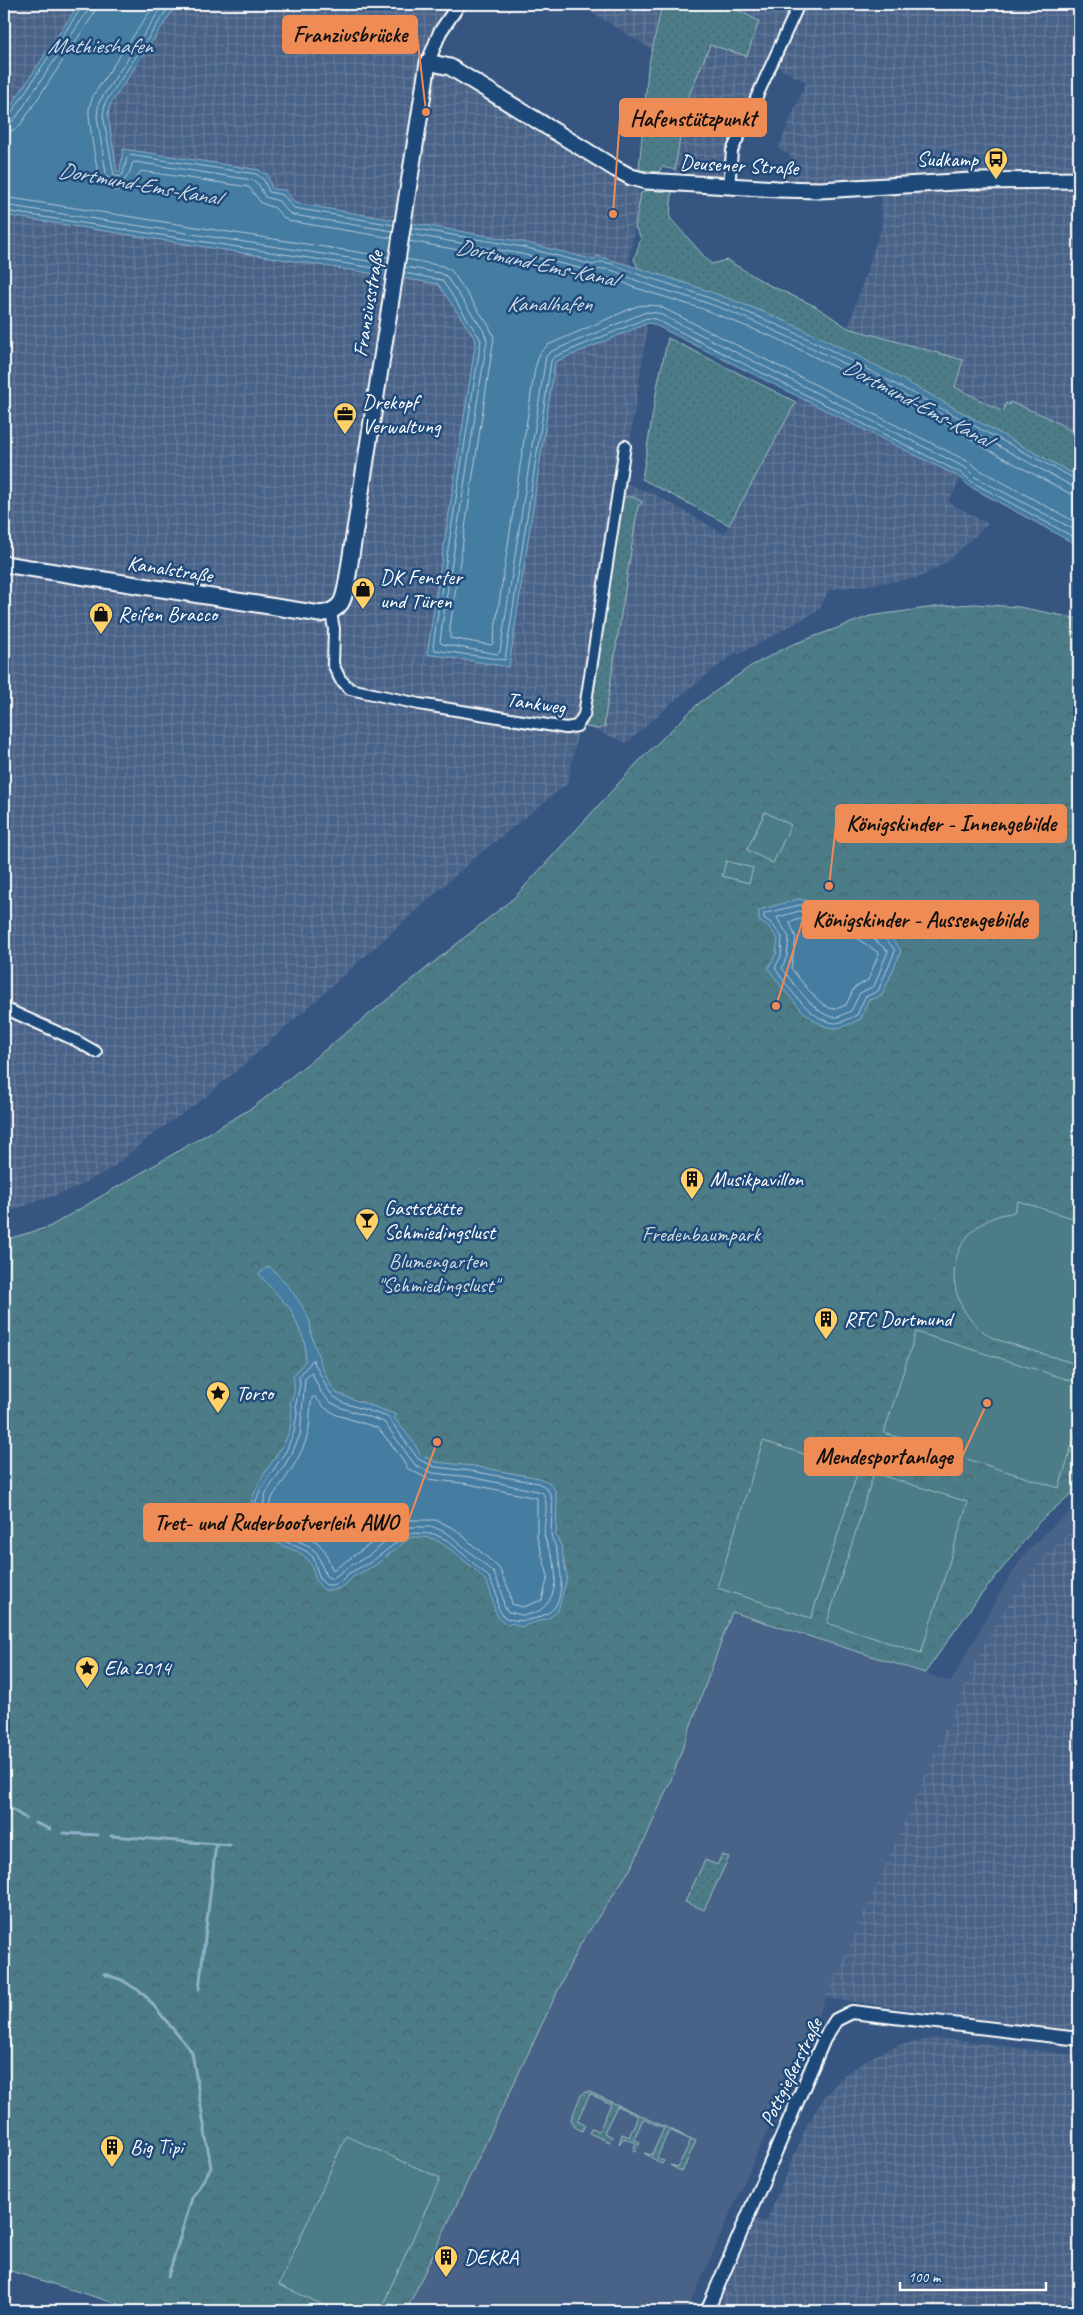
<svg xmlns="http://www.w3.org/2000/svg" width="1083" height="2315" font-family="Caveat,sans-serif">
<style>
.built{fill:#4a6288}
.industrial{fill:url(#industrial-grid)}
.grass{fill:url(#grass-dots);stroke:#a5bec4}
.forest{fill:url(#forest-crowns);stroke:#a5bec4}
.pitch{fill:#4b7c88;stroke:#a5bec4}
.water{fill:#457ca1;stroke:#8fb0c7}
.pier{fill:#365681}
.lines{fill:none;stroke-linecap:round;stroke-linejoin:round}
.shore{stroke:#b5cbd9;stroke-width:1}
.stream{stroke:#8fb0c7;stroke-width:3}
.minor-casing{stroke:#fff;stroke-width:14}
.tertiary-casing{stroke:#fff;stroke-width:16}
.secondary-casing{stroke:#fff;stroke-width:19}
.minor{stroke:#1f4a7a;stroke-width:10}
.tertiary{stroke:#1f4a7a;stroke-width:12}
.secondary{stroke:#1f4a7a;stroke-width:15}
.labels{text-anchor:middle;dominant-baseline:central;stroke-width:5;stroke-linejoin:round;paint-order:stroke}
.poi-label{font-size:21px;fill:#fff;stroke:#1f4a7a;text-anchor:start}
.street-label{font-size:21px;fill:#fff;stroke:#1f4a7a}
.park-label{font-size:21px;fill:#d2dee1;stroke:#1f4a7a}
.water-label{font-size:22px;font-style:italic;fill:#d0dee8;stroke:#1f4a7a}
.leader{fill:none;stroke:#ef8b55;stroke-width:2}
.callout-dot{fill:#ef8b55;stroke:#1f4a7a;stroke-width:2}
.callout{fill:#ef8b55;stroke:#ef8b55;stroke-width:2}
.callout-label{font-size:22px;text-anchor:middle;font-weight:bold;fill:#111}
</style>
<defs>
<pattern id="industrial-grid" width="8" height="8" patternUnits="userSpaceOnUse" patternTransform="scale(1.25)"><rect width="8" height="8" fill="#4a6288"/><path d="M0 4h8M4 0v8" fill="none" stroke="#657a9a"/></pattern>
<pattern id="grass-dots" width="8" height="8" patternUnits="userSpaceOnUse" patternTransform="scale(1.25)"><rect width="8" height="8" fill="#4b7c88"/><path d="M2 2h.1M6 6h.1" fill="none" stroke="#4c646a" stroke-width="1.8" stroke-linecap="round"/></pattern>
<pattern id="forest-crowns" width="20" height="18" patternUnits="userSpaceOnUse" patternTransform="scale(1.25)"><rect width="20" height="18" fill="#4b7c88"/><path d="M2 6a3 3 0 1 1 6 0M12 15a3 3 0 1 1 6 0" fill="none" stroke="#4c646a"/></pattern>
</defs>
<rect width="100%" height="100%" fill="#365681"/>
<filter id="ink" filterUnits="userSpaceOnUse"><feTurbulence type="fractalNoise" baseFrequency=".02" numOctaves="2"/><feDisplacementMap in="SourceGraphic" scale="10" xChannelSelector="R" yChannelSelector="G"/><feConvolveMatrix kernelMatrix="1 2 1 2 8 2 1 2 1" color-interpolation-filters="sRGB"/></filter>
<g filter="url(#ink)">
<polygon class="built" points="1079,1505 1079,1524 1061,1540 981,1649 687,2311 410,2311 408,2307 556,1993 579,1946 631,1868 647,1835 661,1804 732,1612 951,1682 1001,1591 1023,1556 1057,1522"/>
<g class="industrial">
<polygon points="4,4 450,4 428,37 421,60 641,193 629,257 647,330 629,446 625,483 654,494 724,534 799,397 961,478 948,502 988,524 948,561 919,578 829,590 819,610 738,655 736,652 675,700 627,743 579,724 568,783 477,856 247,1062 199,1102 149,1137 112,1168 71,1190 4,1213"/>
<polygon points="580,4 661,4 651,49 580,5"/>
<polygon points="730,4 1079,4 1079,435 1045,416 1010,402 1009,405 1006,404 1003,412 955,387 963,360 848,328 882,225 881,198 874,183 786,186 790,155 778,149 806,82 775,66 737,154 734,183 674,180 685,105 710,45 759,20 729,6"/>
<polygon points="1079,1524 1079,2032 826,1998 981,1649 1003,1612 1033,1569 1061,1540"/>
<polygon points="931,2039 950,2039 1079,2056 1079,2311 717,2311 756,2219 766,2222 808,2123 825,2096 843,2076 869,2058 899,2045"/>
</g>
<g class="grass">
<polygon points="662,4 730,4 729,6 759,21 747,56 710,45 685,105 675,170 662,167 659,172 639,170 648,68"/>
<path d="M 649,189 L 672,191 L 670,218 L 711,264 L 727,260 L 767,284 L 815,306 L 848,328 L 963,360 L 955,387 L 1003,412 L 1006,403 L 1009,405 L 1010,402 L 1045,416 L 1079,435 L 1079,477 L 997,433 L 969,416 C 860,359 759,303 639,269 L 634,260 L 641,238 L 635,227 L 641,193 Z"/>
<polygon points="668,338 796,402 729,525 642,479 657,387"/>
<polygon points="623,497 633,497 643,502 638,506 604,724 606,726 599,729 586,727"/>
<polygon points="722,1855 729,1857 704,1910 685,1902 705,1860 717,1865"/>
<polygon points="585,2092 590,2092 696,2141 682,2172 670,2165 678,2167 691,2140 669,2130 657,2158 664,2161 662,2164 644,2153 652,2155 664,2128 643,2119 634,2139 640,2142 635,2151 633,2150 636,2143 624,2138 619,2144 622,2134 629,2137 638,2116 617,2106 604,2133 612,2137 609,2142 589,2133 592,2128 599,2131 611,2104 590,2094 577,2121 585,2125 582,2131 575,2127 571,2119 581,2095"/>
</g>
<polygon class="forest" points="975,604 1019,607 1079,619 1079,1487 1040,1521 973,1605 925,1673 732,1612 672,1777 647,1835 631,1868 579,1946 408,2307 402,2309 389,2303 385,2311 141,2311 4,2269 4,1240 49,1227 255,1106 515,897 639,761 698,704 751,666 791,645 870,616 942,606"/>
<g class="pitch">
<polygon points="765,812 791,825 773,863 747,850"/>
<polygon points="726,861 753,868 749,883 722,876"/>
<path d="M 1018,1201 L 1079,1220 L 1079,1365 L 995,1339 C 944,1313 937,1240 995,1217 C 1001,1214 1008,1214 1014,1212 Z"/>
<polygon points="916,1332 1079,1383 1079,1422 1059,1488 884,1433"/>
<polygon points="763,1441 858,1471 811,1618 717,1588"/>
<polygon points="874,1473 968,1502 921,1653 827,1623"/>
<polygon points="346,2136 440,2178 380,2311 337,2311 279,2285"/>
</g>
<g class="water">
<path d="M 79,4 L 177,4 L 110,105 L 108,115 L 117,172 L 120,171 L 123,149 L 260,170 L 264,174 L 267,173 L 272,189 L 285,190 L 295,203 L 523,242 L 595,260 L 597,256 C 658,273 724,295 785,321 C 886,366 982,425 1079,477 L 1079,546 L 969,486 L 961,478 L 653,324 L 648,323 L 555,362 L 509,667 L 427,654 L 476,340 L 438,284 L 4,215 L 4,116 Z"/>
<path d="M 799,899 L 818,903 L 817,906 L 837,910 L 838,906 L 841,907 L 843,912 C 865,920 888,930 901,951 L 882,996 L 868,1000 L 861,1019 C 854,1022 843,1028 836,1028 C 809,1028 783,988 768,968 L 776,954 L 778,939 L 769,927 L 759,921 L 759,910 Z"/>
<path d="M 269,1266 C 285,1281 301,1300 310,1322 C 311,1326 310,1332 312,1337 C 318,1355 324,1377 336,1393 L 397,1415 L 394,1418 L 415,1444 L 420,1455 L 436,1462 L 473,1466 L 539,1478 L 549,1482 L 555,1490 L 557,1502 L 556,1535 L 561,1546 L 567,1577 L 558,1611 L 549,1618 L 520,1627 L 513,1623 L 508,1625 C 489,1615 496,1598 486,1582 C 480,1572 445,1544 434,1539 C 428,1537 418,1537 411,1537 L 374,1566 L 353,1577 L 345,1585 L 335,1590 L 324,1590 C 310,1577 317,1571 308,1560 C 301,1550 285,1548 275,1542 C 268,1539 259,1527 254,1520 C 239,1497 281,1456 289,1432 C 292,1422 292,1412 290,1402 C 295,1394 295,1385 293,1376 L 305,1361 L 305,1343 L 291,1310 L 259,1274 Z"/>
</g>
<polygon class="pier" points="393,217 413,220 404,280 384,277"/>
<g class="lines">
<g class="shore">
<path d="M 155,4 L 94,94 C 92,99 90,104 89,109 C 88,120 97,175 102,183 C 108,190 119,193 127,188 C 135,184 136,176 141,171 L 249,187 L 261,203 L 275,208 L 283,217 L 289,221 L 392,238"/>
<path d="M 164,4 L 99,102 L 97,116 L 106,173 C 114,194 129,181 132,164 L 135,162 L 253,180 L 259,185 L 265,197 L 279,201 L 287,211 L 293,215 L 393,231"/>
<polyline points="171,4 105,103 103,115 114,175 119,177 123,174 127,157 129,155 256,174 264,180 269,192 283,195 294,208 394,225"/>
<polyline points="4,118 10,115 81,8 82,4"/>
<polyline points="4,124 10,123 15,119 87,12 89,4"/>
<polyline points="4,132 14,130 21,124 93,15 96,4"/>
<polyline points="4,197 389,257"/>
<polyline points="4,205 388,264"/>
<polyline points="4,211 387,270"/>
<path d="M 411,228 L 523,247 L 593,265 C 596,264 598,263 600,262 C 609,261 632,272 640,275 C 703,294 764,317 823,346 L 1079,481"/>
<path d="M 410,234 L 521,254 L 592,271 C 596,271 600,269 603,269 C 614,269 625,276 635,280 C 663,291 693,297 721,308 C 844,357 956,424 1072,486 L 1079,488"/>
<polyline points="409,241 520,261 591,278 603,277 619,280 633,287 703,309 778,339 817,358 960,432 987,449 1069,493 1079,495"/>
<polyline points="406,259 442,266 451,270 489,326 494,337 450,627 450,638 491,645 493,643 535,368 540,353 548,345 637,306 647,305 659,306 969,462 980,470 1079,524"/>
<polyline points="405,267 440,273 446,276 483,330 487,340 442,626 440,642 442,644 497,654 500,652 546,356 552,351 646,312 658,313 966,468 975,477 1079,532"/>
<polyline points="404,273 442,280 481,340 436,625 433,647 435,650 505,660 551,361 554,357 647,318 655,319 963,474 972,482 1079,540"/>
<path d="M 800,905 C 808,906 811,909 818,911 C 825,914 833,914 840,916 C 859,922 885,933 895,951 L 878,991 L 865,997 L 857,1015 C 850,1018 841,1023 835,1023 C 812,1022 787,986 775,968 L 781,956 L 782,937 L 772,924 L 764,918 L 764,914 Z"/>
<path d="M 800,911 L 858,930 L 871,937 L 888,951 L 874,986 L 860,993 L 851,1011 C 847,1012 842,1016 837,1017 C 818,1020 792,981 782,968 L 787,956 L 789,937 L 777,918 Z"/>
<path d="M 800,919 L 855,937 L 879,953 L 868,980 L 854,988 L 846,1005 C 842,1006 838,1009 834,1009 C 821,1009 799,978 791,968 L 796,938 L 790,923 Z"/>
<path d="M 313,1360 L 327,1388 L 333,1396 L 344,1403 L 388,1417 L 418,1459 L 435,1467 L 471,1471 L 538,1483 C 560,1492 550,1515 551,1534 C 551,1539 555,1543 556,1548 C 561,1564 565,1594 554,1608 C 550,1613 542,1616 537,1618 C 527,1621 513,1622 504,1617 L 498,1608 L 497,1595 L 489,1577 L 447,1540 L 434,1534 L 409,1533 L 371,1562 L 349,1573 L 342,1581 L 334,1585 L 326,1585 L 320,1579 L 313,1557 L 306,1551 L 276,1537 L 258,1517 L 255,1511 L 256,1501 L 260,1490 L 286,1451 L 294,1432 L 297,1414 L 296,1403 L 300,1385 L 299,1377 Z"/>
<path d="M 312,1373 L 321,1392 L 330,1402 L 342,1408 L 384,1422 L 415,1465 L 433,1473 L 470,1477 L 542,1492 C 551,1505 542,1523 545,1538 C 547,1546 552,1555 554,1564 C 559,1587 550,1615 523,1615 C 518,1615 513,1612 508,1612 L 504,1606 L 502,1592 L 494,1573 L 450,1535 L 434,1527 L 405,1527 L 368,1556 L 347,1568 L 332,1579 L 326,1576 L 317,1553 L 309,1546 L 279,1532 L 262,1510 L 266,1493 L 291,1455 L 300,1435 L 305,1379 Z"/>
<path d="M 315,1397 L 325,1408 L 337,1415 L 378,1428 L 399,1454 L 407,1468 L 428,1479 L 469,1484 L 537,1498 L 537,1537 L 548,1576 L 542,1600 L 523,1607 L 512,1604 L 509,1590 L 499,1568 L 455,1529 L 436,1520 L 404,1520 L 335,1569 L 332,1569 L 325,1551 L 317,1542 L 284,1526 L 269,1508 C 270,1497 279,1488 286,1478 C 294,1465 303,1451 307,1437 C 311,1424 309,1411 312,1398 Z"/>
</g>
<g class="stream">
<polyline points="4,1804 25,1818"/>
<polyline points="35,1823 50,1829"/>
<polyline points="64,1833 98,1835"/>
<polyline points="111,1836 230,1845"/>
<polyline points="104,1974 122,1980 144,1994 192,2052 211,2168 192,2198 168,2277"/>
<polyline points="199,1989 216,1844"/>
</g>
<g class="minor-casing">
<g id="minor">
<polyline points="729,187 732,151 799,4"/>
<polyline points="331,613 334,629 333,664 340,679 350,689 419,704 566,728 577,726 584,715 625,446"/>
<polyline points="4,1008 75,1040 96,1052"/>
</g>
</g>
<g class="tertiary-casing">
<g id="tertiary">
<polyline points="428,62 440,32 459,4"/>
<polyline points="707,2311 824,2039 836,2020 852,2012 1079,2039"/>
</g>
</g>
<g class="secondary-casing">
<path id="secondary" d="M 4,564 L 320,614 C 345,610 344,597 348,575 L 428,62 L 450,67 L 616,169 L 631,177 L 646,181 L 778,189 L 820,190 L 972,181 L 1079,180"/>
</g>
<use href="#minor" class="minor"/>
<use href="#tertiary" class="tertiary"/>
<use href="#secondary" class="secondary"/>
</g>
</g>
<defs>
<g id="bus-pin" transform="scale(1.25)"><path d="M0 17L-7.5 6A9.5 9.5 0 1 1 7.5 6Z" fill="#ffd166" stroke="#1f4a7a"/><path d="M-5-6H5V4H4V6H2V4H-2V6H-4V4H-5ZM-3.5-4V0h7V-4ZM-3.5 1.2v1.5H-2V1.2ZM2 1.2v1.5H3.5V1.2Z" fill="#111"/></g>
<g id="office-pin" transform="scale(1.25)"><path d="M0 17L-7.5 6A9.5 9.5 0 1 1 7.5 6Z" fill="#ffd166" stroke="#1f4a7a"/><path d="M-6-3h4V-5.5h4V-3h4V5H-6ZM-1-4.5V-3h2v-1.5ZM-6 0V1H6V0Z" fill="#111"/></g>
<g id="shop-pin" transform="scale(1.25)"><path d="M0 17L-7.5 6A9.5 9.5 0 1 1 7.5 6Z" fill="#ffd166" stroke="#1f4a7a"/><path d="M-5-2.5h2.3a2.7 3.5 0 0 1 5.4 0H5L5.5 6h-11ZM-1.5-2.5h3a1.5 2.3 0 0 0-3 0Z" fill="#111"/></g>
<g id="building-pin" transform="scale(1.25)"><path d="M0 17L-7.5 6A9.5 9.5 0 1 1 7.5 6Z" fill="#ffd166" stroke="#1f4a7a"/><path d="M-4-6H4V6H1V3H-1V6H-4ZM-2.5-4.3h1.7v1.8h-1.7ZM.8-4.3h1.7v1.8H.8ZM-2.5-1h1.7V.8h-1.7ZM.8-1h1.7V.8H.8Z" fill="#111"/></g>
<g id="bar-pin" transform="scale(1.25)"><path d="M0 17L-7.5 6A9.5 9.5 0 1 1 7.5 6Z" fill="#ffd166" stroke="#1f4a7a"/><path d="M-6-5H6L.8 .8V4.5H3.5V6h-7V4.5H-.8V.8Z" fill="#111"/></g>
<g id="sight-pin" transform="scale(1.25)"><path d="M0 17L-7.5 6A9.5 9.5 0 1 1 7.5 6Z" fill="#ffd166" stroke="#1f4a7a"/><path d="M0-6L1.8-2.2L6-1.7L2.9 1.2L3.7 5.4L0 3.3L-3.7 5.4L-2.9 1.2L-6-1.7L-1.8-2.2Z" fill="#111"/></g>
</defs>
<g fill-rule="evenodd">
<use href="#bus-pin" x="996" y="159"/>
<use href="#office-pin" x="345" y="414"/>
<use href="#shop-pin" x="363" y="589"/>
<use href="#shop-pin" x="101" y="614"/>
<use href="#building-pin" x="692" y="1179"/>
<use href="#bar-pin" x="367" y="1220"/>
<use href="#building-pin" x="826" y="1319"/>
<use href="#sight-pin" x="218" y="1393"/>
<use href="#sight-pin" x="87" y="1668"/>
<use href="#building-pin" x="112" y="2147"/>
<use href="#building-pin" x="446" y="2257"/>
</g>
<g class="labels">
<g class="poi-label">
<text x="978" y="159" text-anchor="end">Sudkamp</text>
<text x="362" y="402">Drekopf<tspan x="362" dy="24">Verwaltung</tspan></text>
<text x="380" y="577">DK Fenster<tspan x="380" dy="24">und Türen</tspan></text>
<text x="118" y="614">Reifen Bracco</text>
<text x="710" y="1179">Musikpavillon</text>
<text x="384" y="1208">Gaststätte<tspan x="384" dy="24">Schmiedingslust</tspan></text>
<text x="844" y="1319">RFC Dortmund</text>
<text x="236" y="1393">Torso</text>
<text x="104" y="1668">Ela 2014</text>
<text x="130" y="2147">Big Tipi</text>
<text x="464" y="2257">DEKRA</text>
</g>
<g class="street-label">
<text transform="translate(739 165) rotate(3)">Deusener Straße</text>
<text transform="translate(368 304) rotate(-81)">Franziusstraße</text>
<text transform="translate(170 569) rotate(9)">Kanalstraße</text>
<text transform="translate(536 703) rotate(8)">Tankweg</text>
<text transform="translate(791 2072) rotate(-64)">Pottgießerstraße</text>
</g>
<g class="park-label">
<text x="701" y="1234">Fredenbaumpark</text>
<text x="438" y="1261">Blumengarten<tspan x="438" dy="24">"Schmiedingslust"</tspan></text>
</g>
<g class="water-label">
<text x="100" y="46">Mathieshafen</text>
<text transform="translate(139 184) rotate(10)">Dortmund-Ems-Kanal</text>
<text transform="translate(536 263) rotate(12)">Dortmund-Ems-Kanal</text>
<text x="549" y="304">Kanalhafen</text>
<text transform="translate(917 403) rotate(28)">Dortmund-Ems-Kanal</text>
</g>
</g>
<path class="leader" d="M426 112L417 34M613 214L620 118M829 886L836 824M776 1006L803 919M987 1403L962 1457M437 1442L408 1522"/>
<g class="callout-dot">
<circle cx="426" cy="112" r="5"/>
<circle cx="613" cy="214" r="5"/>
<circle cx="829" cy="886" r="5"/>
<circle cx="776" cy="1006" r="5"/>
<circle cx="987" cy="1403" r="5"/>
<circle cx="437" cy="1442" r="5"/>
</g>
<g class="callout">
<rect x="283" y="16" width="134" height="37" rx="5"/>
<rect x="620" y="99" width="146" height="37" rx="5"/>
<rect x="836" y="805" width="230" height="37" rx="5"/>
<rect x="803" y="901" width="235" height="37" rx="5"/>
<rect x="805" y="1438" width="157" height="37" rx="5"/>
<rect x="144" y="1504" width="264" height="37" rx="5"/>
</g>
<g class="callout-label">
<text x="350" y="42">Franziusbrücke</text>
<text x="693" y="126">Hafenstützpunkt</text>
<text x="951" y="831">Königskinder - Innengebilde</text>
<text x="920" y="927">Königskinder - Aussengebilde</text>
<text x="884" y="1464">Mendesportanlage</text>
<text x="276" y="1530">Tret- und Ruderbootverleih AWO</text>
</g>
<rect width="1083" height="2315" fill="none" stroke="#1f4a7a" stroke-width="20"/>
<rect x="10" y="10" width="1063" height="2295" fill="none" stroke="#fff" stroke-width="2" filter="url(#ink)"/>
<path d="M900 2282v8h146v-8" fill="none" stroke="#ffffff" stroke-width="2.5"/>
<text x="908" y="2282" font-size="15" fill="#ffffff" stroke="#1f4a7a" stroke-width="4" paint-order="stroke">100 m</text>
</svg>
